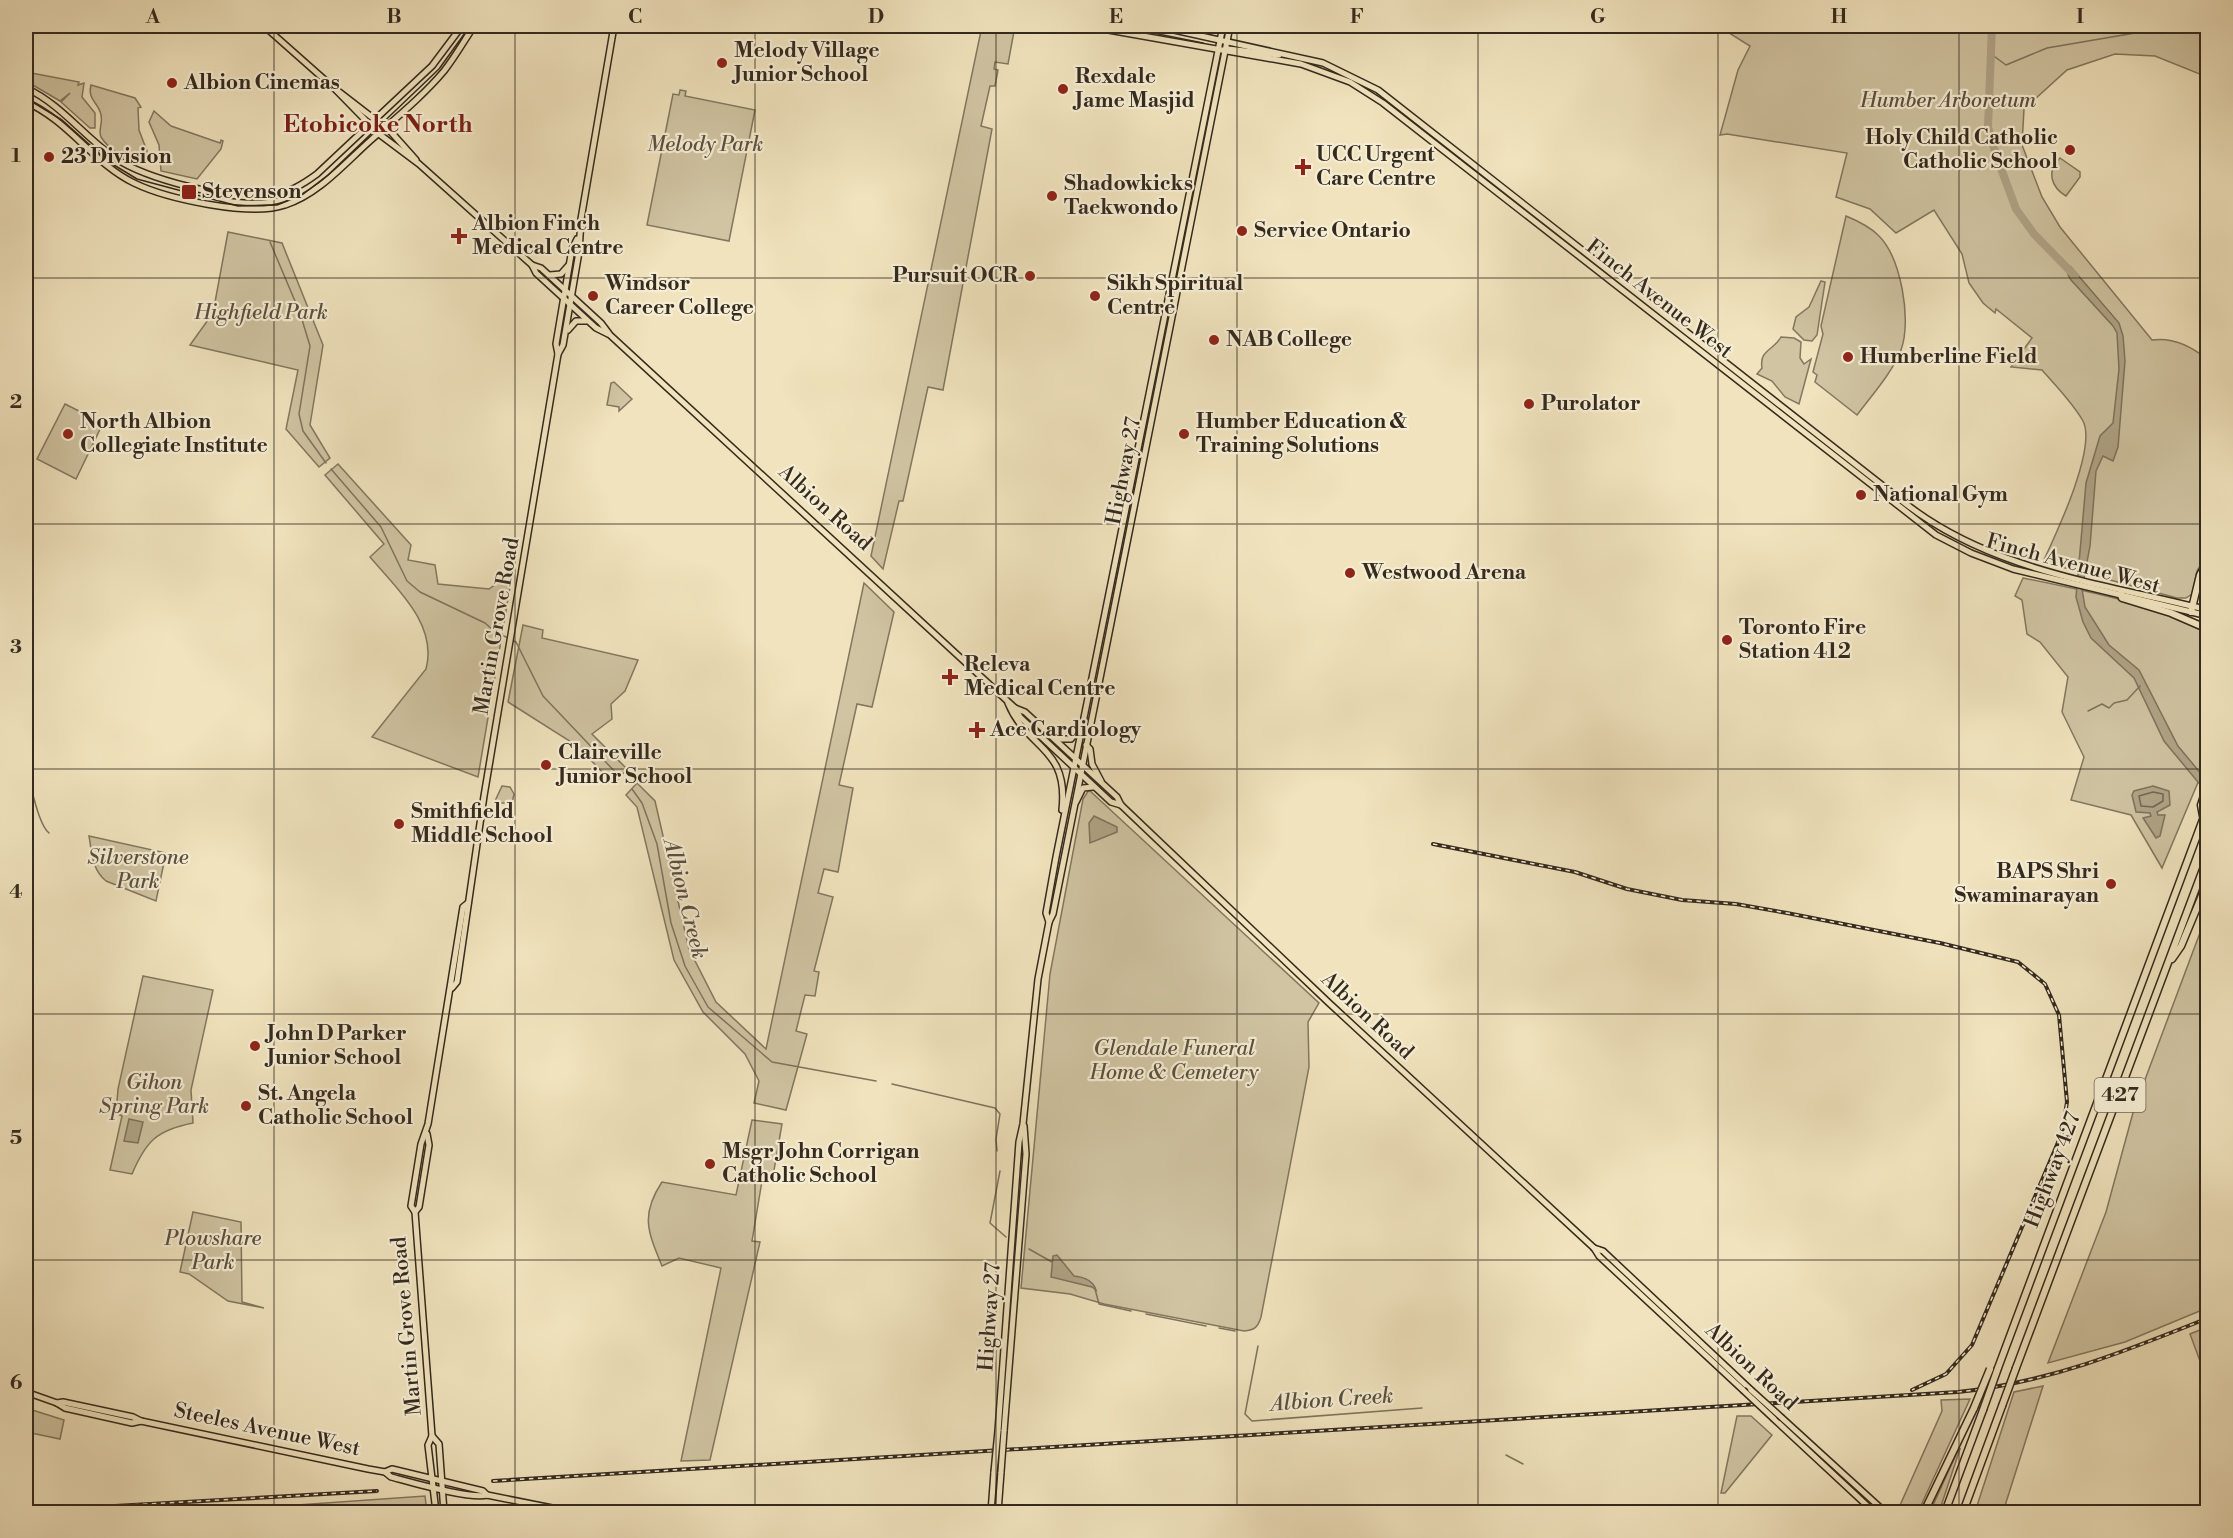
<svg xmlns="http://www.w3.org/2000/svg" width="2233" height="1538" font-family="'Libre Bodoni',serif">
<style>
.green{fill:#d0c4a2;stroke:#827760;stroke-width:1.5}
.water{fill:#b0a487;stroke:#7e735d;stroke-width:1.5}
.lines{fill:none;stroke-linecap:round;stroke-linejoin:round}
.shore{stroke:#726752;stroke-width:1.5}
.stream{stroke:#7e735d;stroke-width:1.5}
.river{stroke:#b0a487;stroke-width:8}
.major-casing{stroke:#342a1e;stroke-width:8}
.highway-casing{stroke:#342a1e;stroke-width:9}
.major{stroke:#f0e3bd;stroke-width:5}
.highway{stroke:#f0e3bd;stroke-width:6}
.tram{stroke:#342a1e;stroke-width:1.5}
.rail-casing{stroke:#342a1e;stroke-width:4}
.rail{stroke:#f5edd4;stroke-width:1.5;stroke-dasharray:4.5;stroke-linecap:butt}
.major-bridge-casing{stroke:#342a1e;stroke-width:8;stroke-linecap:butt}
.highway-bridge-casing{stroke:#342a1e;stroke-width:9;stroke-linecap:butt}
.major-bridge{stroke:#f0e3bd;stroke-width:5}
.highway-bridge{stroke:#f0e3bd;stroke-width:6}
.grid{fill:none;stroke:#342a1e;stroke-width:1.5;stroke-opacity:0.55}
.poi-dot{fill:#8f2418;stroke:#f5edd4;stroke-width:2}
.labels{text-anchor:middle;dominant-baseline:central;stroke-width:4.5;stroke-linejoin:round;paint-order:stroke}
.shield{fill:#f5edd4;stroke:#6e6455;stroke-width:1.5}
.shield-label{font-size:20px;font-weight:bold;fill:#342a1e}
.poi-label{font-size:21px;font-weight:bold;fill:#342a1e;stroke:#f5edd4;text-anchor:start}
.park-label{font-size:21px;font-style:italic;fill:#5b503f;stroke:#f5edd4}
.street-label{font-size:21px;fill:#342a1e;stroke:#f5edd4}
.water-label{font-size:22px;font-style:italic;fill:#594f3e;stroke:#f5edd4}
.quarter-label{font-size:24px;font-weight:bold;fill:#7a1f14;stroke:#f5edd4}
.neatline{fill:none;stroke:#342a1e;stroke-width:2}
.grid-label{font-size:20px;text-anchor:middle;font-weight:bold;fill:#342a1e}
</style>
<rect width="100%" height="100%" fill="#f0e3bd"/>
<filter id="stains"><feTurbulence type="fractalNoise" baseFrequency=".00333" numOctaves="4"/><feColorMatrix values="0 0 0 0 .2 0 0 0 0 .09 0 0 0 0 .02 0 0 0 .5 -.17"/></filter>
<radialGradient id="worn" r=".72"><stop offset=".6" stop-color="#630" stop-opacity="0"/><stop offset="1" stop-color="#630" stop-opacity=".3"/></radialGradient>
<g class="green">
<polygon points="982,26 1015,26 1008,64 995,62 994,69 998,70 995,86 990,86 981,126 992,129 943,390 928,387 903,501 899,501 883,569 871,556"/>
<path d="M 1718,26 L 2207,26 L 2207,77 L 2155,56 L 2115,54 L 2067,70 L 2024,109 L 2022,145 L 2042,197 L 2060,227 L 2152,340 C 2173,337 2191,346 2207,359 L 2208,539 L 2204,542 L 2207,554 L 2197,571 L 2192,594 L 2186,598 L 2177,598 L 2043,562 C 2056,534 2097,448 2083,421 C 2073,403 2056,386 2042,370 L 2011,367 L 2032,338 L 1996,309 L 1995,313 L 1983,303 L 1969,283 L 1962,254 L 1934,210 L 1896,233 L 1870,209 L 1836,197 L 1847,153 L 1727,134 L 1720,135 L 1738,70 L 1750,46 Z"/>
<polygon points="26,72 79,82 78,85 84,83 82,97 95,113 95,128 90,128 61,102 70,93 60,101 26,81"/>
<path d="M 91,85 L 135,98 L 141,107 L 138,108 L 139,130 L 147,151 L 145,163 C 133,166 108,149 101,137 C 98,131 103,123 101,115 C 99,103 87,100 91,85 Z"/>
<polygon points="680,90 686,91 685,96 755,110 729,241 647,225 673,94 679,95"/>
<polygon points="154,111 171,126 220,143 221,140 223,141 221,149 197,179 161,171 159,145 149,122"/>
<path d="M 2060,158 L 2080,172 L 2080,177 L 2066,196 C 2051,187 2046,171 2060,158 Z"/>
<path d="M 1846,216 C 1858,221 1869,226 1878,235 C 1901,257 1912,320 1901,350 C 1892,373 1872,395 1857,415 L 1815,382 L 1817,375 L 1813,372 L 1823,334 L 1821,326 Z"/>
<polygon points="228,232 282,243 323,345 310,425 330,458 319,467 286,429 298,370 190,345 213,313"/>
<polygon points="1821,281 1825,282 1817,335 1812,341 1804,340 1793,329 1796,317 1809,307"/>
<path d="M 1781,337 L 1794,338 L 1801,342 L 1800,358 L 1804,364 L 1811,359 L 1799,404 L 1785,397 L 1772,381 L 1757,374 L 1762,368 C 1759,350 1773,351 1781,337 Z"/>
<polygon points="614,382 632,399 619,411 619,407 607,405 611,383"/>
<polygon points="65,404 103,423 76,479 37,459"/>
<path d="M 338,464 L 411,545 L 408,560 L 435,565 L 438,584 L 489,589 L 503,579 L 511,581 L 478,777 L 372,737 L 426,669 C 438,624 396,588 370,557 L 384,544 L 325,475 Z"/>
<path d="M 2023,578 C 2062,586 2183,609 2207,635 L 2207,761 L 2162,868 L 2131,815 L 2071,800 L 2084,757 L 2062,712 L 2068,677 L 2040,642 L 2027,634 L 2022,600 L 2015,596 Z"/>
<polygon points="864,583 894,612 872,707 857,704 839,785 853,788 838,872 824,869 818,893 833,897 814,971 819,972 815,996 805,995 796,1031 807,1034 786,1110 754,1103 759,1081 745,1054 703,1012 674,960 637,807 626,795 637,783 655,801 689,949 716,1002 766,1049"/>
<polygon points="523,625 543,630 542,638 638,660 625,691 611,704 612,719 592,734 627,769 614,784 576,745 508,702"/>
<polygon points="502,786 510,787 514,794 512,803 494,803"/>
<path d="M 1089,790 L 1319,1003 L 1308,1022 L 1309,1067 L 1261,1317 C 1258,1327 1255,1330 1244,1331 L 1104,1304 L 1070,1294 L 1021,1288 L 1050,974 L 1083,799 Z"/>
<path d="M 89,836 L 166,853 L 156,901 L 106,881 C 92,870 92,853 89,836 Z"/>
<polygon points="2207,914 2207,1308 2125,1342 2048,1363 2106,1212 2134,1109"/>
<path d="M 143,976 L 213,990 L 191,1090 L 193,1123 C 157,1130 146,1141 132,1174 L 110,1170 L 122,1116 L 116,1113 L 118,1089 Z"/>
<path d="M 752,1120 L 782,1124 L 772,1182 L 762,1181 L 752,1241 L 760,1242 L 710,1460 L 681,1461 L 721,1268 L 679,1258 L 662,1266 C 648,1232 640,1215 662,1182 L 736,1195 Z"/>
<polygon points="193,1212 241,1222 242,1302 264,1308 228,1301 189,1274 180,1272"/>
<polygon points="2207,1327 2207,1380 2190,1334"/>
<polygon points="2043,1386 2003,1512 1975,1512 2014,1392"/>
<polygon points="1970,1399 1918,1512 1897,1512 1942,1411 1941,1400"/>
<polygon points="29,1409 64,1420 60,1439 26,1432"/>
<polygon points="1737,1416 1751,1416 1772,1435 1725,1493 1721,1493"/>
<polygon points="1960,1449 1939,1512 1930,1512 1958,1450"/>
<polygon points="425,1496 427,1512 195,1512"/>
</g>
<g class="water">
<polygon points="2071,267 2119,323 2123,336 2125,361 2118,447 2113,461 2103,456 2096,471 2090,546 2082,589 2085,607 2109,645 2139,670 2178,746 2207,781 2207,793 2164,741 2134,678 2091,638 2083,622 2076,597 2086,483 2100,436 2113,423 2119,369 2117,333 2113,326 2071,280 2068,275"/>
<polygon points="2153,786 2169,791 2170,805 2157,812 2158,815 2165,815 2160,836 2156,838 2143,818 2151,816 2150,813 2136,812 2132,795 2134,791"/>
<polygon points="1094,816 1117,827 1117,832 1090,843 1089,823"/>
<polygon points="129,1119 143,1122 138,1143 124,1141"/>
<path d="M 1057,1255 L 1074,1276 C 1083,1277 1093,1280 1096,1290 L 1092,1287 L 1051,1277 L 1053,1256 Z"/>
</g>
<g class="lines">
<polygon class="shore" points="2153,792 2163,794 2163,801 2153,807 2141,806 2139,796"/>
<g class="stream">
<polyline points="1990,26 1991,54 2006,65 2047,48 2176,26"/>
<polyline points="270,242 300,313 310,346 299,414 303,431 326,463"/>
<polyline points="331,469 381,527 407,581 420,592 485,623 494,631 516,642 543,696 620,777"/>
<polyline points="2088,711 2102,704 2109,708 2114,703 2127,700 2140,686"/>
<path d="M 26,771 C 32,787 38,824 49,833"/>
<polyline points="632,789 642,803 657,844 671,923 685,966 708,1007 772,1062 876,1081"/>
<polyline points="892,1084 995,1108 1000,1114 996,1139 997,1151"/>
<polyline points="1000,1171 990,1223 1006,1237"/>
<polyline points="1029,1249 1052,1262"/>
<polyline points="1095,1289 1099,1304 1131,1311"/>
<polyline points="1146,1314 1206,1326"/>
<polyline points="1219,1328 1235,1331"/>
<polyline points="1258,1346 1245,1414 1252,1421 1422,1408"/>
<polyline points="1506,1455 1523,1464"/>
</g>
<polyline class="river" points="1992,26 1988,127 1996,155 2016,209 2034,234 2075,276"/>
<g class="major-casing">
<g id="major">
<polyline points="264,26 334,88 391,132 416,160"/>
<polyline points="1086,26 1301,64 1350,82 1383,103 1936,535 1971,553 2013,569 2208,616"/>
<path d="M 1156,26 L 1323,63 L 1378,90 L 1906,504 C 1992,571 2105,584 2208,610"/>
<polyline points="1228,49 1279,55"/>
<path d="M 26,88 C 62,105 83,136 115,158 C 146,179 231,201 268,196 C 287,194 302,185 317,174 L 432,66 L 462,26"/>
<polyline points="334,88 379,134 419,164 532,265 541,268 601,323 610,335 1015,708 1020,717 1111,802 1121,805"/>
<path d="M 26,102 C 69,121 93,163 134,183 C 167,199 251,217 285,205 C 319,194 345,163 371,140 C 396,118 423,96 444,71 C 455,57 464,41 474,26"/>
<polyline points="532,265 536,273 596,328 608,334"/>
<polyline points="550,275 561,274 569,265"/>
<polyline points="568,330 576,321 586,321"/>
<polyline points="558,354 556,344 572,249 577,239"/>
<path d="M 1008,703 C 1027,750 1069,746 1062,810"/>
<polyline points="1015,708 1025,712 1117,797 1121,805 1328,1002 1594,1248 1599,1256 1743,1390"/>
<polyline points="1056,739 1071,739 1079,729"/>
<polyline points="1086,745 1090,749 1092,764 1101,781"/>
<polyline points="1076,802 1083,788 1093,787"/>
<polyline points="1049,922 1046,913 1056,857 1223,26"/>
<polyline points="452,988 457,982 484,796 558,354 563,345 579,252 581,219 614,26"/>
<polyline points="415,1212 419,1207 429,1145 427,1134"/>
<polyline points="1594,1248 1603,1251 1751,1390"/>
<polyline points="26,1392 57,1403 65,1408 132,1423 141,1421"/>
<path d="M 57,1403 L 63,1402 L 133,1417 L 141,1421 L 368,1469 L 385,1472 L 391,1477 C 410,1482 472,1500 487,1495 L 572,1512"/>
<polyline points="1782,1418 1885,1512"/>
<polyline points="1774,1419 1874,1512"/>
<polyline points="998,1431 1019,1142 1023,1124 1038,979 1049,922 1053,914 1230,26"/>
<polyline points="1004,1431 1026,1154 1024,1126"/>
<polyline points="432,1436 439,1444 444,1512"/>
<polyline points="385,1472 392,1469 483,1491 487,1495"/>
<polyline points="436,1512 428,1445 432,1436 415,1212 411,1206 421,1144 428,1124 463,907 468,903"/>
<polyline points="991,1512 994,1472"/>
<polyline points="998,1512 1001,1472"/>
</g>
</g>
<g class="highway-casing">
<g id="highway">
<polyline points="2121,595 2122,598 2171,613 2208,629"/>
<polyline points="2191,612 2200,575 2208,561"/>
<polyline points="2203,816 2201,805 2208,784"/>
<polyline points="2172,959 2181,946 2208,881"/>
<polyline points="1998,1368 2208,806"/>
<polyline points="2016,1368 2208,856"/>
<polyline points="1924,1512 1974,1408"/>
<polyline points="1945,1512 1983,1410"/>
<polyline points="1963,1512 2002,1406"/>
</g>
</g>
<use href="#major" class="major"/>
<use href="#highway" class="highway"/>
<g class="tram">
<polyline points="1118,26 1203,43"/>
<polyline points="1237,32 1240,26"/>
<polyline points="26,98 62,120 109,162 137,179 238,206 277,205 302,195 328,175 439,69 470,26"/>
</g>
<g class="rail-casing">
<g id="rail">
<polyline points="1433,844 1575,872 1627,889 1682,900 1736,904 1787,913 1940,943 2018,962 2045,984 2059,1015 2067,1102 2062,1133 1972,1345 1946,1374 1912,1390"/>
<path d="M 493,1481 L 1958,1392 C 2047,1383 2126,1351 2208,1318"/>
<polyline points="26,1511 377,1491"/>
</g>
</g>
<use href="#rail" class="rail"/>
<g class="major-bridge-casing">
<g id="major-bridge">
<polyline points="1743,1390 1774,1419"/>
<polyline points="1751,1390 1782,1418"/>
<polyline points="994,1472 998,1431"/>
<polyline points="1001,1472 1004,1431"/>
</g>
</g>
<g class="highway-bridge-casing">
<g id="highway-bridge">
<polyline points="2002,1406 2016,1368"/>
<polyline points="1974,1408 1990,1369"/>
<polyline points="1983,1410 1998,1368"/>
</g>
</g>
<use href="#major-bridge" class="major-bridge"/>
<use href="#highway-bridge" class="highway-bridge"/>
</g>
<path class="grid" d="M 274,26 L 274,1512M 515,26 L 515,1512M 755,26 L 755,1512M 996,26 L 996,1512M 1237,26 L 1237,1512M 1478,26 L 1478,1512M 1718,26 L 1718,1512M 1959,26 L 1959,1512M 26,278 L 2208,278M 26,524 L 2208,524M 26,769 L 2208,769M 26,1014 L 2208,1014M 26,1260 L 2208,1260"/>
<g class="poi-dot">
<circle cx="722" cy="63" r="6"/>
<circle cx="172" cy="83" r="6"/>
<circle cx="1063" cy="89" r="6"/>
<circle cx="2070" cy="150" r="6"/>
<circle cx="49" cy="157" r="6"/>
<path d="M1300 158h6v6h6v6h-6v6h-6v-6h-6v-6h6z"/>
<rect x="181" y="184" width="16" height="16" rx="3"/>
<circle cx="1052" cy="196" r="6"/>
<circle cx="1242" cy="231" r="6"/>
<path d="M456 227h6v6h6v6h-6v6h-6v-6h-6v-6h6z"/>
<circle cx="1030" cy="276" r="6"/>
<circle cx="593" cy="296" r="6"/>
<circle cx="1095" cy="296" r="6"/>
<circle cx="1214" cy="340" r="6"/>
<circle cx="1848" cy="357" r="6"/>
<circle cx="1529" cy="404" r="6"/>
<circle cx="68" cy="434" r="6"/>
<circle cx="1184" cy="434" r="6"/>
<circle cx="1861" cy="495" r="6"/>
<circle cx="1350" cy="573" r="6"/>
<circle cx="1727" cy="640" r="6"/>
<path d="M947 668h6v6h6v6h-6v6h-6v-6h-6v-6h6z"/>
<path d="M974 721h6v6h6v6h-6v6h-6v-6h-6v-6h6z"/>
<circle cx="546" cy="765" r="6"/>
<circle cx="399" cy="824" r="6"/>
<circle cx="2111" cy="884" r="6"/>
<circle cx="255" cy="1046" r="6"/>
<circle cx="246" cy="1106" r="6"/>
<circle cx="710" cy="1164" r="6"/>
</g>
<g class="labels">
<rect class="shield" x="2094.5" y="1078" width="51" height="34" rx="4.5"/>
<g class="shield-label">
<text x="2120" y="1095">427</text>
</g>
<g class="poi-label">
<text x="734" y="51">Melody Village<tspan x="734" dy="24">Junior School</tspan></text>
<text x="1075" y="77">Rexdale<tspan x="1075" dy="24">Jame Masjid</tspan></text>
<text x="184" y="83">Albion Cinemas</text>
<text x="2058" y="138" text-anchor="end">Holy Child Catholic<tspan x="2058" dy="24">Catholic School</tspan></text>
<text x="1316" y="155">UCC Urgent<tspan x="1316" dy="24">Care Centre</tspan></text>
<text x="61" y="157">23 Division</text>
<text x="1064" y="184">Shadowkicks<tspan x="1064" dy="24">Taekwondo</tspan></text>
<text x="202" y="192">Stevenson</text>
<text x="472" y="224">Albion Finch<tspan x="472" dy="24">Medical Centre</tspan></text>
<text x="1254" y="231">Service Ontario</text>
<text x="1018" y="276" text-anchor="end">Pursuit OCR</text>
<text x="605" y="284">Windsor<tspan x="605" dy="24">Career College</tspan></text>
<text x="1107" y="284">Sikh Spiritual<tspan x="1107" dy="24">Centre</tspan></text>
<text x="1226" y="340">NAB College</text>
<text x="1860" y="357">Humberline Field</text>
<text x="1541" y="404">Purolator</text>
<text x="80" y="422">North Albion<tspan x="80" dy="24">Collegiate Institute</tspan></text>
<text x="1196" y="422">Humber Education &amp;<tspan x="1196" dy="24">Training Solutions</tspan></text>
<text x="1873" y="495">National Gym</text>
<text x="1362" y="573">Westwood Arena</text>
<text x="1739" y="628">Toronto Fire<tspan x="1739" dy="24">Station 412</tspan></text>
<text x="964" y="665">Releva<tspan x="964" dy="24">Medical Centre</tspan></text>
<text x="990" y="730">Ace Cardiology</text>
<text x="558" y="753">Claireville<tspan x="558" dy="24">Junior School</tspan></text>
<text x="411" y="812">Smithfield<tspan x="411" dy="24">Middle School</tspan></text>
<text x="2099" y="872" text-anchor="end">BAPS Shri<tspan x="2099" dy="24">Swaminarayan</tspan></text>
<text x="267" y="1034">John D Parker<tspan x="267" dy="24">Junior School</tspan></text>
<text x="258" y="1094">St. Angela<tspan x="258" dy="24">Catholic School</tspan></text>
<text x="722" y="1152">Msgr John Corrigan<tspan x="722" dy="24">Catholic School</tspan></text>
</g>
<g class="park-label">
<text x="1948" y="101">Humber Arboretum</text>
<text x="705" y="145">Melody Park</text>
<text x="261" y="313">Highfield Park</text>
<text x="138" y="858">Silverstone<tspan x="138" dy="24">Park</tspan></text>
<text x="1174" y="1049">Glendale Funeral<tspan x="1174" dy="24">Home &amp; Cemetery</tspan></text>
<text x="154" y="1083">Gihon<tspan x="154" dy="24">Spring Park</tspan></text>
<text x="213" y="1239">Plowshare<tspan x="213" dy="24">Park</tspan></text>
</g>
<g class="street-label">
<text transform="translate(1659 299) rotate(38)">Finch Avenue West</text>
<text transform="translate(1124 471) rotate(-79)">Highway 27</text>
<text transform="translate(825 508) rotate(42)">Albion Road</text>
<text transform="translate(2073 564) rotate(15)">Finch Avenue West</text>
<text transform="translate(497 626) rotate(-80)">Martin Grove Road</text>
<text transform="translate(1367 1016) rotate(43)">Albion Road</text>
<text transform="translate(2053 1170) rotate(-69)">Highway 427</text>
<text transform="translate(990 1317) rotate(-86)">Highway 27</text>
<text transform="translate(407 1326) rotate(-95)">Martin Grove Road</text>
<text transform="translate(1751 1367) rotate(43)">Albion Road</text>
<text transform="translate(267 1430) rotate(12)">Steeles Avenue West</text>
</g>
<g class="water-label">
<text transform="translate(685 899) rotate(76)">Albion Creek</text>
<text transform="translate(1332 1400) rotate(-4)">Albion Creek</text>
</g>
<g class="quarter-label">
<text x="378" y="125">Etobicoke North</text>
</g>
</g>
<rect width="2233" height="1538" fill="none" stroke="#f0e3bd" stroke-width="66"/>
<rect x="33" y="33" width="2167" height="1472" class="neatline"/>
<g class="grid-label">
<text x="153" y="23">A</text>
<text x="394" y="23">B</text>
<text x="635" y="23">C</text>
<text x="876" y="23">D</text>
<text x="1116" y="23">E</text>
<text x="1357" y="23">F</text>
<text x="1598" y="23">G</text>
<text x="1839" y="23">H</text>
<text x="2080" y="23">I</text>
<text x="16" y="162">1</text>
<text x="16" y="408">2</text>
<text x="16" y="653">3</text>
<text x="16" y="898">4</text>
<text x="16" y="1144">5</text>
<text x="16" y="1389">6</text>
</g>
<rect width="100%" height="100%" filter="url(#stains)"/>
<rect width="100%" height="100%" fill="url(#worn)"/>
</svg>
